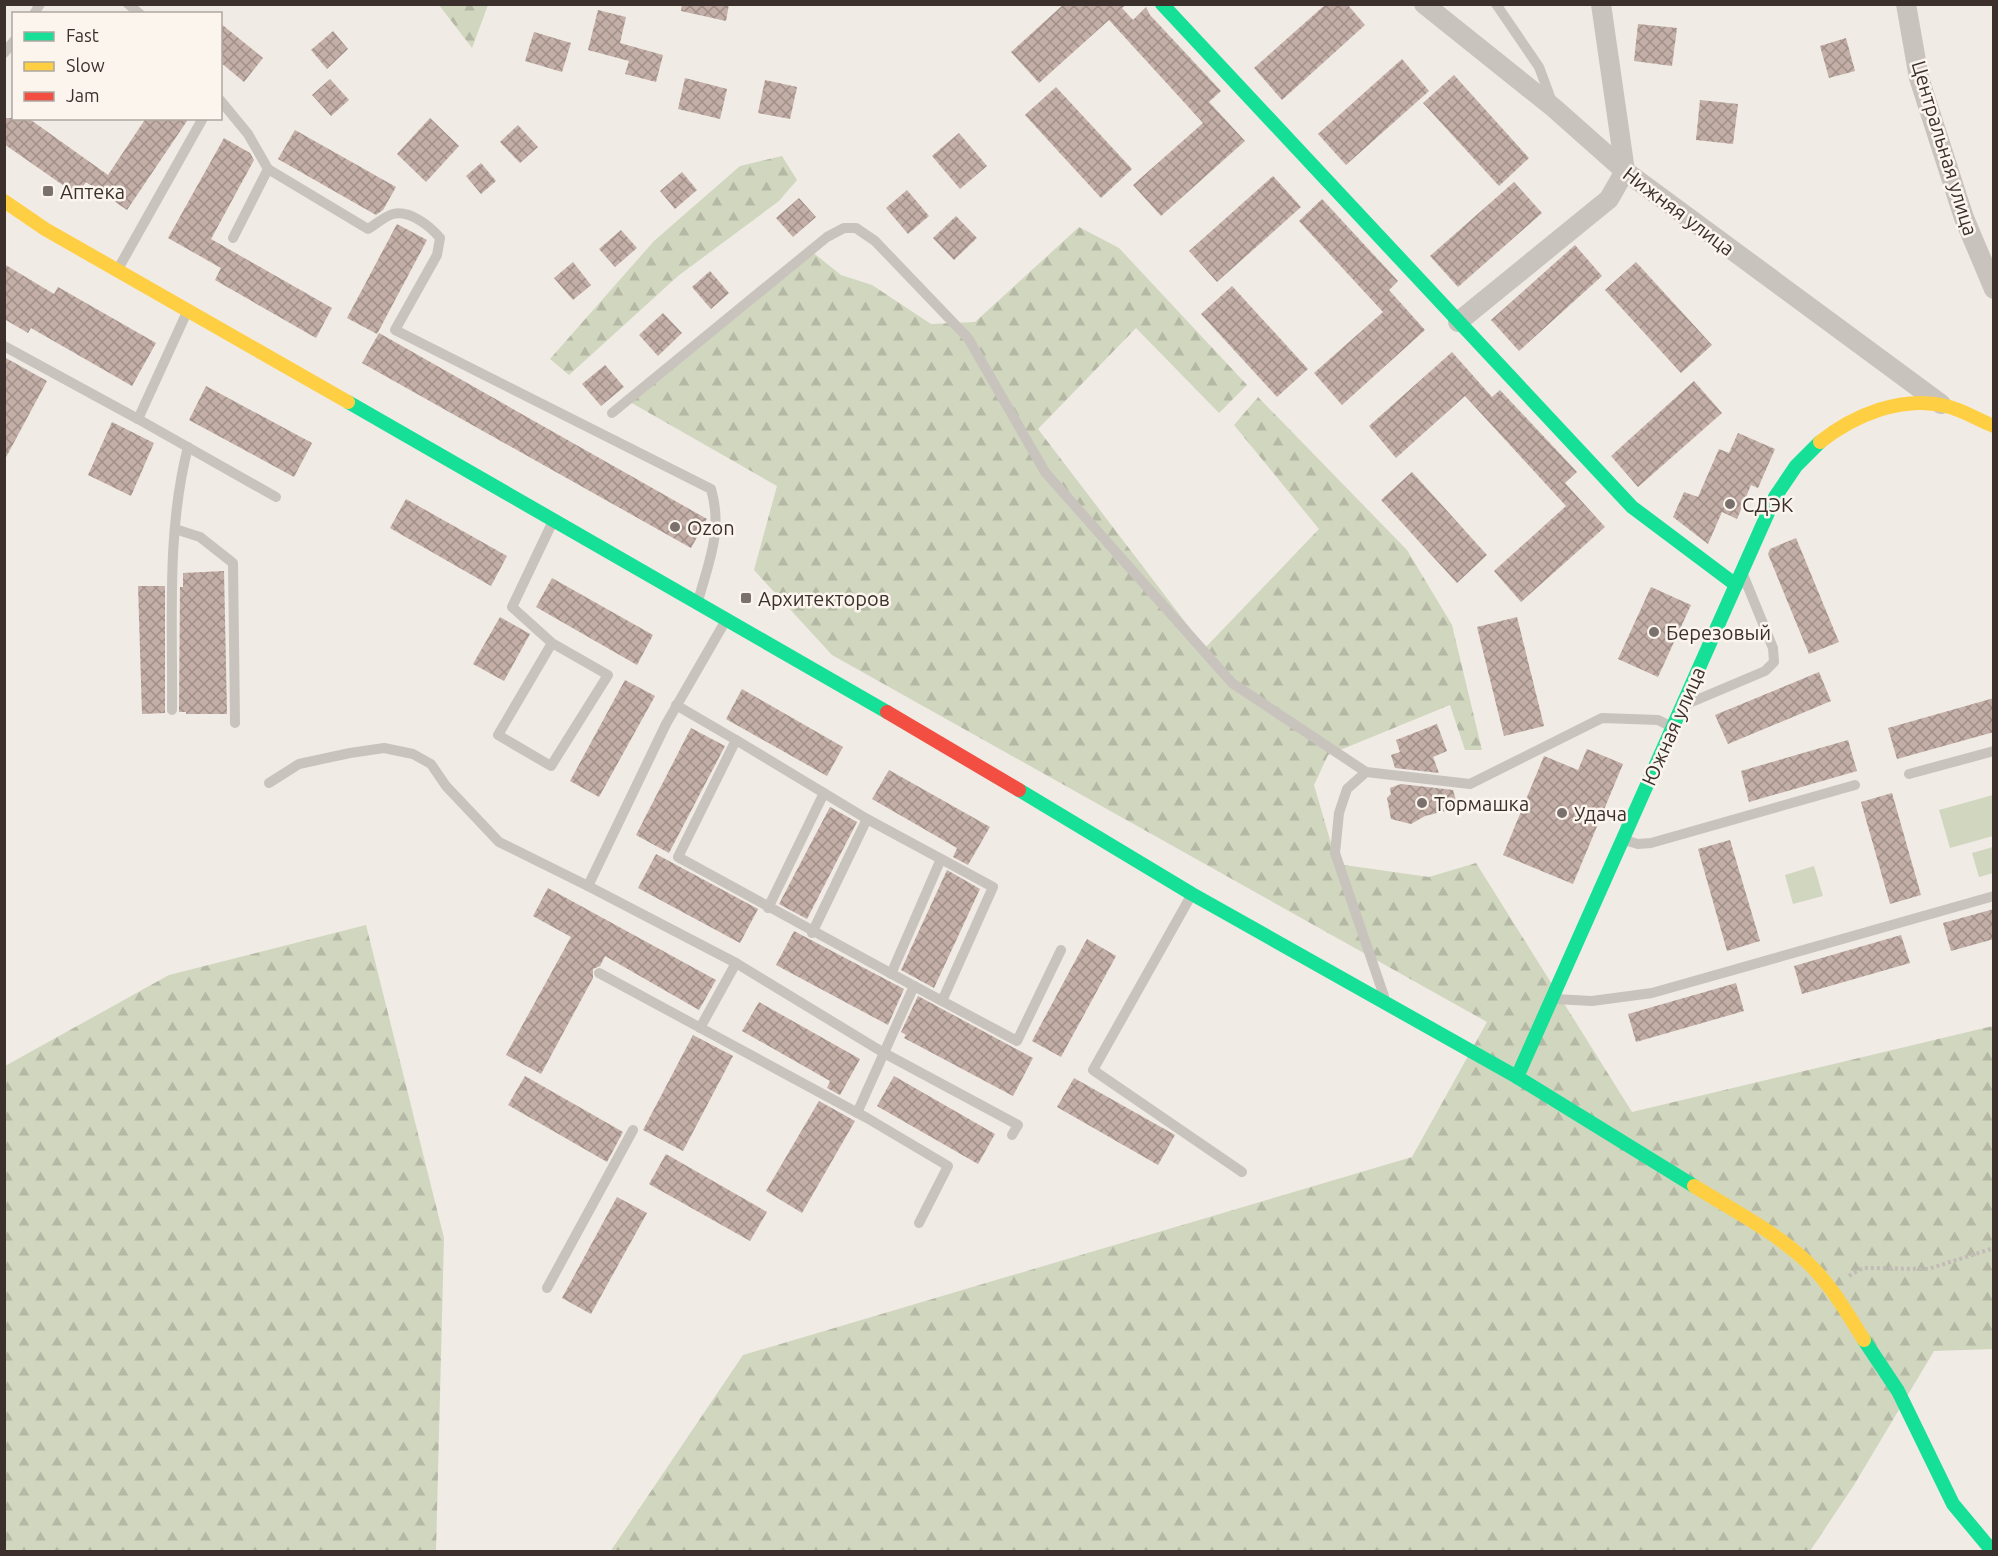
<svg xmlns="http://www.w3.org/2000/svg" width="1998" height="1556" font-family="Ubuntu,sans-serif">
<style>
.forest{fill:url(#forest-firs)}
.park{fill:#d1d6bf}
.building{fill:url(#building-cross-hatch)}
.lines{fill:none;stroke-linecap:round;stroke-linejoin:round}
.path{stroke:#c2bbb6;stroke-width:4;stroke-dasharray:3 3;stroke-linecap:butt}
.lane{stroke:#c9c3be;stroke-width:10}
.street{stroke:#c9c3be;stroke-width:20}
.fast{stroke:#16e098;stroke-width:14}
.slow{stroke:#ffcf43;stroke-width:14}
.jam{stroke:#f24e42;stroke-width:14}
.poi-dot{fill:#7a716c;stroke:#fbf5ee;stroke-width:2}
.labels{text-anchor:middle;dominant-baseline:central;stroke-width:5;stroke-linejoin:round;paint-order:stroke}
.street-label{font-size:20px;fill:#3b302b;stroke:#fbf5ee}
.poi-label{font-size:20px;fill:#3b302b;stroke:#fbf5ee;text-anchor:start}
</style>
<defs>
<pattern id="forest-firs" width="22" height="20" patternUnits="userSpaceOnUse" patternTransform="scale(1.5)"><rect width="22" height="20" fill="#d1d6bf"/><path d="M5 1l3.5 6h-7zM16 11l3.5 6h-7z" fill="#b4b8a4"/></pattern>
<pattern id="building-cross-hatch" width="8" height="8" patternUnits="userSpaceOnUse" patternTransform="scale(1.5)"><rect width="8" height="8" fill="#c3afa7"/><path d="M0 0l8 8M0 8l8-8" fill="none" stroke="#a08f88"/></pattern>
</defs>
<rect width="100%" height="100%" fill="#f0ebe5"/>
<g class="forest">
<polygon points="439,5 488,5 472,48"/>
<polygon points="782,156 797,180 779,201 678,276 569,375 550,359 654,241 740,166"/>
<polygon points="1079,227 1119,248 1247,385 1219,413 1136,328 1038,429 1205,648 1319,529 1234,425 1258,397 1407,550 1452,625 1482,750 1465,750 1450,705 1328,755 1314,785 1337,864 1429,877 1476,863 1632,1112 1993,1026 1993,1349 1934,1351 1854,1485 1810,1551 610,1552 743,1355 1412,1157 1487,1022 832,655 754,570 777,486 630,402 811,251 841,275 872,285 931,324 975,322"/>
<polygon points="366,925 444,1238 436,1551 5,1551 5,1066 169,975"/>
</g>
<g class="park">
<polygon points="1993,795 1993,836 1950,848 1939,810"/>
<polygon points="1993,847 1993,873 1979,877 1972,853"/>
<polygon points="1814,866 1823,896 1793,904 1785,875"/>
</g>
<g class="building">
<polygon points="682,4 729,4 726,21 681,11"/>
<polygon points="1064,4 1127,4 1122,8 1133,20 1146,7 1150,15 1221,91 1209,102 1245,141 1161,216 1133,185 1203,123 1109,20 1039,83 1011,52"/>
<polygon points="1326,4 1347,4 1365,25 1282,100 1254,68"/>
<polygon points="598,10 626,17 620,43 663,55 656,82 625,74 629,61 588,50"/>
<polygon points="220,23 263,58 244,82 220,62"/>
<polygon points="1638,24 1677,28 1672,66 1634,61"/>
<polygon points="333,31 348,49 327,69 311,50"/>
<polygon points="534,32 571,43 562,72 525,61"/>
<polygon points="1846,38 1855,71 1829,78 1820,46"/>
<polygon points="1402,59 1429,91 1346,165 1318,134"/>
<polygon points="1454,75 1529,158 1499,186 1423,103"/>
<polygon points="685,78 727,89 720,119 678,109"/>
<polygon points="330,79 349,100 331,116 312,95"/>
<polygon points="765,80 797,87 790,119 758,113"/>
<polygon points="1056,87 1132,169 1101,198 1025,115"/>
<polygon points="1700,100 1738,104 1733,144 1696,140"/>
<polygon points="4,118 28,118 108,175 146,118 189,118 127,210 86,182 77,195 4,144"/>
<polygon points="430,118 459,146 426,182 397,154"/>
<polygon points="518,125 538,147 520,163 500,142"/>
<polygon points="295,130 396,187 383,210 376,215 278,159"/>
<polygon points="959,133 987,166 960,189 932,156"/>
<polygon points="224,138 250,153 254,160 211,239 332,308 316,338 215,280 221,268 168,238"/>
<polygon points="481,163 496,181 481,194 466,176"/>
<polygon points="682,172 697,190 675,209 660,191"/>
<polygon points="1273,176 1301,207 1217,282 1189,251"/>
<polygon points="1514,182 1542,213 1458,287 1430,256"/>
<polygon points="907,190 929,216 908,234 886,208"/>
<polygon points="799,198 816,217 793,237 776,218"/>
<polygon points="1322,199 1398,281 1389,290 1425,330 1342,405 1314,373 1383,312 1299,221"/>
<polygon points="956,216 977,238 954,260 933,238"/>
<polygon points="397,224 427,240 377,334 347,318"/>
<polygon points="621,230 637,248 615,267 599,249"/>
<polygon points="1575,245 1602,276 1519,351 1491,320"/>
<polygon points="573,262 591,285 573,300 554,278"/>
<polygon points="1636,262 1712,345 1681,373 1605,290"/>
<polygon points="4,264 54,294 58,287 156,343 132,386 31,328 28,333 4,319"/>
<polygon points="710,271 729,293 711,309 692,287"/>
<polygon points="1232,286 1308,369 1277,397 1201,314"/>
<polygon points="663,313 682,333 658,356 639,335"/>
<polygon points="379,333 707,519 691,548 362,363"/>
<polygon points="1452,352 1492,397 1500,390 1577,472 1565,483 1605,527 1521,602 1494,571 1566,506 1465,396 1396,458 1369,426"/>
<polygon points="4,357 47,381 4,461"/>
<polygon points="605,365 624,387 601,406 582,384"/>
<polygon points="1694,381 1722,413 1638,487 1611,456"/>
<polygon points="206,386 312,443 294,477 189,420"/>
<polygon points="112,422 154,443 131,496 88,475"/>
<polygon points="1738,433 1775,449 1758,488 1751,485 1737,519 1722,512 1708,544 1673,517 1684,492 1698,497 1719,449 1729,453"/>
<polygon points="1412,472 1487,555 1457,583 1381,500"/>
<polygon points="406,499 507,556 491,586 390,528"/>
<polygon points="1796,538 1839,642 1809,654 1768,554 1770,549"/>
<polygon points="224,571 227,714 186,714 186,712 179,712 180,587 183,587 183,573"/>
<polygon points="552,578 653,635 637,665 536,607"/>
<polygon points="138,586 165,586 165,713 142,714"/>
<polygon points="1651,587 1691,605 1658,677 1618,659"/>
<polygon points="500,617 530,634 504,681 473,664"/>
<polygon points="1517,617 1544,726 1504,736 1477,627"/>
<polygon points="1819,672 1831,701 1728,744 1715,715"/>
<polygon points="625,680 655,696 599,797 570,781"/>
<polygon points="742,689 843,747 827,776 726,719"/>
<polygon points="1994,698 1994,732 1897,759 1888,728"/>
<polygon points="1437,724 1447,751 1433,757 1439,773 1395,768 1391,755 1400,752 1396,740"/>
<polygon points="691,728 725,746 669,853 636,835"/>
<polygon points="1848,740 1857,771 1749,802 1741,771"/>
<polygon points="1587,749 1623,764 1573,884 1503,855 1544,756 1578,770"/>
<polygon points="889,770 990,827 968,865 953,857 957,848 872,799"/>
<polygon points="1401,784 1453,790 1458,808 1425,816 1411,824 1391,819 1387,798 1391,794 1390,788"/>
<polygon points="1892,793 1921,895 1890,904 1861,802"/>
<polygon points="830,807 857,822 807,919 779,904"/>
<polygon points="1730,840 1760,941 1727,951 1698,849"/>
<polygon points="656,854 758,909 740,943 638,888"/>
<polygon points="947,870 980,889 934,988 901,970"/>
<polygon points="548,888 716,980 699,1010 605,956 600,966 593,969 593,978 541,1074 506,1055 571,937 533,916"/>
<polygon points="1994,909 1994,939 1951,951 1943,923"/>
<polygon points="794,931 904,989 888,1025 776,965"/>
<polygon points="1901,935 1910,963 1802,994 1794,966"/>
<polygon points="1087,939 1116,956 1061,1057 1032,1041"/>
<polygon points="1736,983 1744,1011 1636,1042 1628,1014"/>
<polygon points="918,996 1033,1058 1013,1096 904,1038 906,1035 901,1032"/>
<polygon points="759,1002 860,1059 840,1095 827,1088 830,1081 742,1031"/>
<polygon points="693,1035 733,1056 683,1151 643,1130"/>
<polygon points="525,1076 623,1132 607,1162 508,1105"/>
<polygon points="894,1076 995,1134 978,1164 877,1106"/>
<polygon points="1074,1078 1175,1135 1158,1165 1057,1107"/>
<polygon points="819,1101 855,1121 802,1213 766,1191"/>
<polygon points="666,1154 767,1212 750,1241 649,1184"/>
<polygon points="617,1197 647,1213 591,1314 562,1298"/>
</g>
<g class="lines">
<polyline class="path" points="1849,1276 1863,1268 1928,1269 1994,1248"/>
<g class="lane">
<polyline points="128,4 140,14"/>
<polyline points="1496,4 1539,67 1552,102"/>
<polyline points="34,14 40,4"/>
<polyline points="4,53 14,41"/>
<path d="M 220,100 L 248,134 L 268,169 L 368,229 C 375,225 385,216 393,214 C 410,210 430,226 440,238 L 437,255 L 395,330 L 711,489 C 723,530 709,561 698,601"/>
<polyline points="233,238 268,169"/>
<polyline points="118,269 203,118"/>
<polyline points="4,346 138,419 187,312"/>
<polyline points="612,413 827,237 844,228 856,228 875,241 968,338 1045,472 1232,683 1366,772 1470,784 1602,718 1658,720 1672,727"/>
<polyline points="138,419 276,497"/>
<polyline points="175,529 200,537 233,563 235,723"/>
<polyline points="552,643 608,675 551,766 498,735 552,643 512,607 554,519"/>
<polyline points="1687,704 1765,671 1774,662 1773,648 1744,577"/>
<polyline points="676,705 736,740"/>
<path d="M 172,710 C 173,623 166,532 188,447"/>
<polyline points="1366,772 1347,789 1339,813 1335,853 1384,996"/>
<polyline points="1909,774 1994,751"/>
<polyline points="269,783 299,764 350,753 384,748 413,754 431,764 446,786 499,842 588,886 666,724 726,620"/>
<polyline points="1624,840 1638,844 1651,843 1855,785"/>
<polyline points="588,886 736,963 884,1053 1018,1125 1012,1135"/>
<polyline points="1192,894 1093,1070 1242,1172"/>
<polyline points="768,908 824,793"/>
<polyline points="812,933 867,819"/>
<polyline points="599,973 867,1118 948,1166 919,1223"/>
<polyline points="891,974 941,859"/>
<polyline points="914,986 678,857 736,740 867,819 993,887 942,1001"/>
<polyline points="1555,999 1592,1001 1652,993 1994,896"/>
<polyline points="700,1028 736,963"/>
<polyline points="857,1113 914,986 1017,1041 1061,950"/>
<polyline points="547,1288 633,1130"/>
</g>
<g class="street">
<polyline points="1424,4 1554,108 1625,171 1941,404"/>
<polyline points="1906,4 1919,78 1964,218 1994,289"/>
<polyline points="1458,322 1609,199 1625,171 1601,4"/>
</g>
<g class="fast">
<polyline points="1162,4 1632,507 1736,585"/>
<polyline points="348,402 887,712"/>
<polyline points="1019,790 1192,894 1517,1077 1694,1186"/>
<polyline points="1517,1077 1775,497 1796,466 1820,442"/>
<polyline points="1864,1340 1898,1391 1953,1504 1993,1552"/>
</g>
<g class="slow">
<polyline points="4,201 45,229 348,402"/>
<path d="M 1820,442 C 1854,415 1902,395 1946,406 C 1963,410 1978,420 1994,426"/>
<path d="M 1694,1186 C 1731,1209 1774,1231 1806,1261 C 1830,1283 1847,1313 1864,1340"/>
</g>
<polyline class="jam" points="887,712 1019,790"/>
</g>
<g class="poi-dot">
<rect x="42" y="185" width="12" height="12" rx="3"/>
<circle cx="1730" cy="504" r="6"/>
<circle cx="675" cy="527" r="6"/>
<rect x="740" y="592" width="12" height="12" rx="3"/>
<circle cx="1654" cy="632" r="6"/>
<circle cx="1422" cy="803" r="6"/>
<circle cx="1562" cy="813" r="6"/>
</g>
<g class="labels">
<g class="street-label">
<text transform="translate(1945 148) rotate(73)">Центральная улица</text>
<text transform="translate(1679 211) rotate(37)">Нижняя улица</text>
<text transform="translate(1673 726) rotate(-66)">Южная улица</text>
</g>
<g class="poi-label">
<text x="60" y="191">Аптека</text>
<text x="1742" y="504">СДЭК</text>
<text x="687" y="527">Ozon</text>
<text x="758" y="598">Архитекторов</text>
<text x="1666" y="632">Березовый</text>
<text x="1434" y="803">Тормашка</text>
<text x="1574" y="813">Удача</text>
</g>
</g>
<rect width="1998" height="1556" fill="none" stroke="#3b302b" stroke-width="12"/>
<rect x="12" y="12" width="210" height="108" fill="#fbf5ee" stroke="#aea6a0" stroke-width="1.5"/>
<rect x="24" y="32" width="30" height="9" fill="#16e098" stroke="#aea6a0" stroke-width="1.5"/>
<text x="66" y="42" font-size="18" fill="#3b302b">Fast</text>
<rect x="24" y="62" width="30" height="9" fill="#ffcf43" stroke="#aea6a0" stroke-width="1.5"/>
<text x="66" y="72" font-size="18" fill="#3b302b">Slow</text>
<rect x="24" y="92" width="30" height="9" fill="#f24e42" stroke="#aea6a0" stroke-width="1.5"/>
<text x="66" y="102" font-size="18" fill="#3b302b">Jam</text>
</svg>
